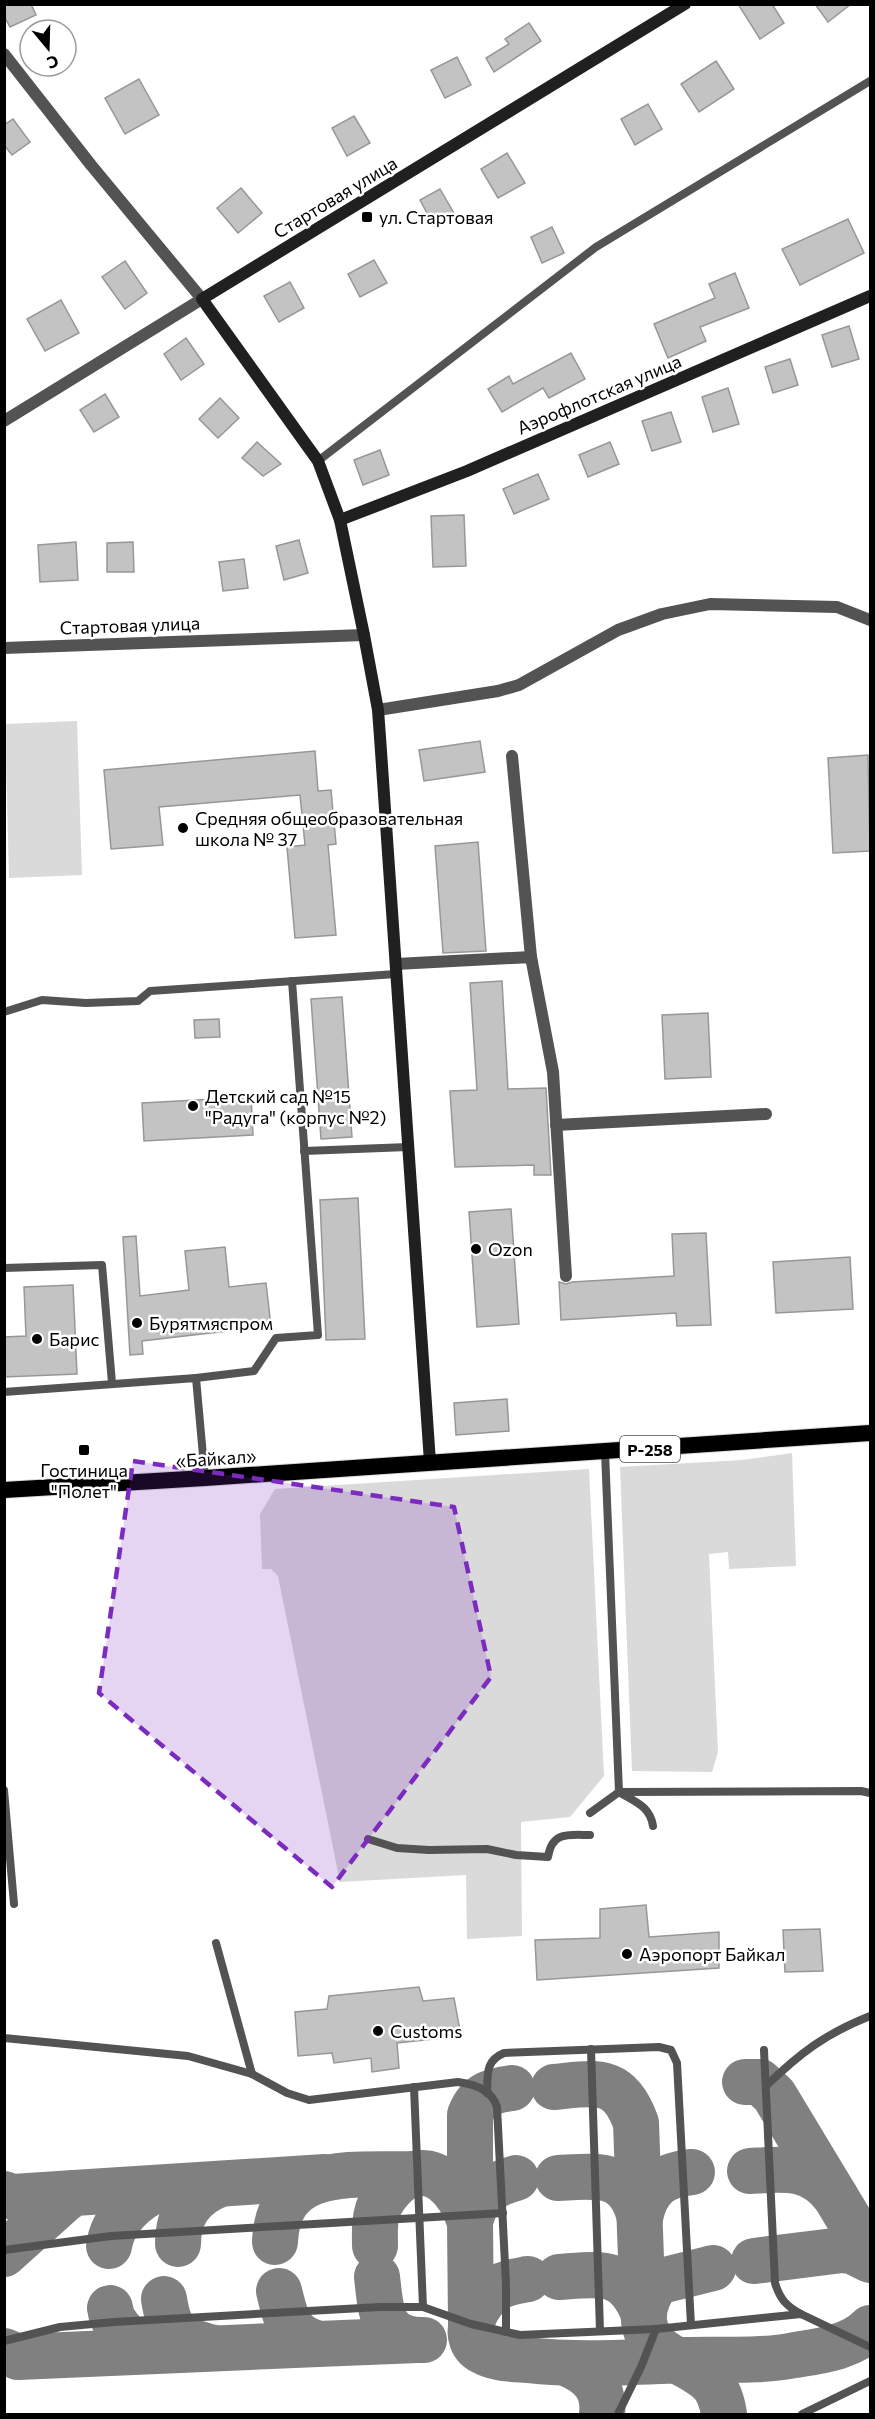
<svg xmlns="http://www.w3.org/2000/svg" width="875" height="2419" font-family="Commissioner,sans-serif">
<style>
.green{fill:#dadada}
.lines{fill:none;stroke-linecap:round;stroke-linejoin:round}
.taxiway{stroke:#808080;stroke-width:46}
.building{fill:#c3c3c3;stroke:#979797;stroke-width:1.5}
.trunk-casing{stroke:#dbdbdb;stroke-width:18}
.service{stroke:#535353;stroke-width:8}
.minor{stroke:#535353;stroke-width:12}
.tertiary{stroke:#535353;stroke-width:12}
.secondary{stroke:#202020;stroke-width:12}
.trunk{stroke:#000;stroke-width:16}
.marked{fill:#7b2cbf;fill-opacity:0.2;stroke:#7b2cbf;stroke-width:4.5;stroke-dasharray:12 8;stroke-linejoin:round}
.poi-dot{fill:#000;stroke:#fff;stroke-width:2}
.labels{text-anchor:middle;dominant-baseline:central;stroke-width:5;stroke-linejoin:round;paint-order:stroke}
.shield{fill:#fff;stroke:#4c4c4c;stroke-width:1.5}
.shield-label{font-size:16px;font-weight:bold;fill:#000}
.street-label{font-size:18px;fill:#000;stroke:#fff}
.poi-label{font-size:18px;fill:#000;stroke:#fff;text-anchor:start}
</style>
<rect width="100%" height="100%" fill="#fff"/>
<g class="green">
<polygon points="77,721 82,875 9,878 5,724"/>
<polygon points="792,1453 796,1566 729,1569 728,1552 709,1554 718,1752 712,1772 632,1771 620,1467 742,1460"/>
<polygon points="589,1469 604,1776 570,1817 521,1822 522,1936 467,1939 466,1875 340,1882 278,1576 271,1569 262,1569 260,1514 275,1489"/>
</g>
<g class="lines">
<g class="taxiway">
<polyline points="745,2082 760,2082 774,2095 870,2254"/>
<path d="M 554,2087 C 597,2083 619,2076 636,2123 L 643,2312 C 625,2268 600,2274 559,2277"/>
<path d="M 750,2171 C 786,2169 810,2165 835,2196"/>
<path d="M 558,2178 C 598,2176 628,2170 640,2218"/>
<polyline points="4,2194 13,2197 74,2193"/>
<path d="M 640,2218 C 646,2187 662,2175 692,2172"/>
<path d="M 275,2242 C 278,2162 357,2176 415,2174"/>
<path d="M 178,2244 C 178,2214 192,2195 220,2184"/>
<path d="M 109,2246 C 113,2219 135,2199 160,2188"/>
<path d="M 375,2246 C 375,2235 374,2223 377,2213 C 380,2201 389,2190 398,2182 C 433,2156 460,2191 470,2222 L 470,2115 C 478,2094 491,2091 512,2088"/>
<polyline points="4,2254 64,2200 74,2193 325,2177"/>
<polyline points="754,2261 842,2250 852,2251 870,2260"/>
<path d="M 713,2268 L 657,2282 C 649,2294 643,2305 644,2321 C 648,2355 683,2359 706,2378 C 717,2386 722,2401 724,2414"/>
<path d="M 377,2277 C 381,2310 380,2341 424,2340"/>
<path d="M 528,2279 C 517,2281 507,2282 497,2288 C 477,2300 455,2341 486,2353 C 499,2359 513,2359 527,2360 C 580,2366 633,2362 686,2360 C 722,2359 760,2362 795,2355 C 820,2351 852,2347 870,2328"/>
<path d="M 279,2291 C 286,2319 288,2335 318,2344 L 418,2340"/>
<path d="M 164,2299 C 170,2337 179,2339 214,2348"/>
<path d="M 110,2308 C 112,2327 131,2340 146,2351"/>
<path d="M 471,2324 L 470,2222 C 477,2194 488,2186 516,2178"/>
<polyline points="4,2351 18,2357 318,2344"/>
<path d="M 568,2364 C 591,2374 605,2388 602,2414"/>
</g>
</g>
<g class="building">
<polygon points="4,4 31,4 36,15 10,27 4,16"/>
<polygon points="738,4 772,4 784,23 760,39"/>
<polygon points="815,4 851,4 828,22"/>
<polygon points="529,23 541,41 494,72 486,58 509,44 505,39"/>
<polygon points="457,57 471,85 445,98 431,70"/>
<polygon points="716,61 734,89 699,112 681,84"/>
<polygon points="139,79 159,115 125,134 105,98"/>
<polygon points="648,104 662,129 635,145 621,119"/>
<polygon points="354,116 370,143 347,156 332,128"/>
<polygon points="13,119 30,142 12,155 4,145 4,125"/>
<polygon points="507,153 525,183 498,198 481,169"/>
<polygon points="241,188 262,213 238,233 217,208"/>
<polygon points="440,189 455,215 434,226 420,200"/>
<polygon points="848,219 864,253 800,285 782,249"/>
<polygon points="552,227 564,253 542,263 531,237"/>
<polygon points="374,260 387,283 360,297 348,274"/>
<polygon points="125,261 147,293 125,309 102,277"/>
<polygon points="735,273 749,308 700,327 706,341 668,358 654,324 715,298 709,284"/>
<polygon points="290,282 304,308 279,322 264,296"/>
<polygon points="61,300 79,333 45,351 27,319"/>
<polygon points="849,326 859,359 832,367 822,335"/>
<polygon points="186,338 204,364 181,380 164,354"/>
<polygon points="571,353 585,379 549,398 543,388 502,412 488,389 509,376 513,384"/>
<polygon points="790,359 798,385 773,393 765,367"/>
<polygon points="728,388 739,424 713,432 702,397"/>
<polygon points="105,394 119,417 94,432 80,410"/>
<polygon points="220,398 239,418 218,438 199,419"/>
<polygon points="671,412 681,442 652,451 642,421"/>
<polygon points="257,442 281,464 263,476 242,458"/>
<polygon points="610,442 619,464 588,477 579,455"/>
<polygon points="380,450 389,475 363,485 354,460"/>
<polygon points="538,474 549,499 514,514 503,489"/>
<polygon points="464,515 466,566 433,567 431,516"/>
<polygon points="299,540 308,573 284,580 276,546"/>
<polygon points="76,542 78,580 40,582 38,545"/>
<polygon points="133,542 134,572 107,572 107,543"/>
<polygon points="244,559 248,588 223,591 219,562"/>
<polygon points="480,741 485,772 424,781 419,750"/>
<polygon points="315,751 318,791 331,790 336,844 328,845 336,935 295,938 287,847 305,845 300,795 159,807 163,845 111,849 104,770"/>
<polygon points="868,755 870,851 833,853 828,758"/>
<polygon points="478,842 486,951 443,953 435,846"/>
<polygon points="502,981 508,1089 546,1088 551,1175 534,1175 534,1165 455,1167 450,1091 477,1090 470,983"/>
<polygon points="342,997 352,1137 321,1139 311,999"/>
<polygon points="708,1013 711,1077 665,1079 662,1015"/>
<polygon points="219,1019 220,1037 195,1038 194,1020"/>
<polygon points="251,1097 253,1135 144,1141 142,1103"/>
<polygon points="358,1198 365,1339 326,1340 320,1200"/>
<polygon points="511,1209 519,1324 477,1327 469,1212"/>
<polygon points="706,1233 711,1325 677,1326 676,1313 561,1320 559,1282 566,1284 572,1282 674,1276 672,1234"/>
<polygon points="136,1236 140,1296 189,1290 185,1251 225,1247 229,1287 266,1283 271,1326 142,1341 143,1354 130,1355 123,1237"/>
<polygon points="850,1257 853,1309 776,1313 773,1262"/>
<polygon points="73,1285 77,1374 4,1377 4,1337 26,1336 24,1287"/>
<polygon points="507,1399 509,1431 456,1435 454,1403"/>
<polygon points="646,1905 649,1937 719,1932 719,1968 537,1980 535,1940 600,1938 600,1909"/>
<polygon points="820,1929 823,1971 785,1972 783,1930"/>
<polygon points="419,1987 423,2001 454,1998 461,2036 397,2043 399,2068 372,2072 371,2058 334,2063 332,2053 298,2056 295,2012 327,2009 329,1996"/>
</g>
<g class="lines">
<g class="trunk-casing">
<polyline id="trunk" points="4,1490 205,1478 870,1433"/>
</g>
<g class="service">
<polyline points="318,461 596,247 870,81"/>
<polyline points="4,1012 42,1000 86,1003 138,1001 150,991 396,974"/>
<polyline points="304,1151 408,1147"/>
<polyline points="4,1268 102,1265 112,1383"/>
<polyline points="196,1378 254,1371 276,1338 318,1335 292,981"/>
<polyline points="4,1392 196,1378 205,1478"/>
<polyline points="4,1790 14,1904"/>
<polyline points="619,1792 861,1791 870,1793"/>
<path d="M 619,1792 C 635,1802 650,1806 653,1826"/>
<polyline points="590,1813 619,1792 605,1452"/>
<path d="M 368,1839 L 397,1848 L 429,1850 L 487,1849 L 516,1855 L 548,1857 C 552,1831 569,1835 590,1835"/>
<polyline points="216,1943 252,2074"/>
<path d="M 4,2038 L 188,2056 L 252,2074 L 287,2093 L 309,2100 L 458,2082 C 474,2084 492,2090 497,2107 L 506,2284 L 506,2332"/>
<polyline points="591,2049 600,2331"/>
<path d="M 764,2050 L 775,2283 C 780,2299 786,2306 801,2314"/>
<path d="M 766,2086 C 800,2053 825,2034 870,2016"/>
<polyline points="414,2087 423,2307"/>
<path d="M 487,2093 C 488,2074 485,2061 504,2053 L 659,2047 L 671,2050 L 677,2063 L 691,2325"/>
<polyline points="4,2250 111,2236 503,2213"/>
<polyline points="4,2341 60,2327 114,2322 380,2307 423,2307 471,2324 520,2335 656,2329 801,2314 870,2347"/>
<polyline points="618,2414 641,2367 656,2329"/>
<polyline points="802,2414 870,2381"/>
</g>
<g class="minor">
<polyline points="4,421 202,299"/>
<polyline points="4,648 364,635"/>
<polyline points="378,710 498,691 519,685 618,630 662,614 710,604 837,607 870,620"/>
<polyline points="512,756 531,957"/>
<polyline points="396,964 531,957 553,1072 566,1276"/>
<polyline points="556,1125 766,1114"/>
</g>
<polyline class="tertiary" points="4,54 91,165 202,299"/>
<g class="secondary">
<polyline points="340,520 467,471 870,296"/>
<polyline points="430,1462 380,737 378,710 364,635 340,520 318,461 202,299 685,4"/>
</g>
<use href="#trunk" class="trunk"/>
</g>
<path class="marked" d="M 133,1461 L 454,1507 L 491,1677 L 332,1887 L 99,1693 Z"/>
<g class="poi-dot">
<rect x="361" y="211" width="12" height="12" rx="3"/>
<circle cx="183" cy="828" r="6"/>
<circle cx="193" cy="1106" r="6"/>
<circle cx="476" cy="1249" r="6"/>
<circle cx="137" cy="1323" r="6"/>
<circle cx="37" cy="1339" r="6"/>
<rect x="78" y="1444" width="12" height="12" rx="3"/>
<circle cx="627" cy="1954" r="6"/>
<circle cx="378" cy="2031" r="6"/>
</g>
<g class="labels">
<rect class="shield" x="620" y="1436" width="60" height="26" rx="4.5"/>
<g class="shield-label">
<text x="650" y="1449">Р-258</text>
</g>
<g class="street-label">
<text transform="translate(335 197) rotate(-31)">Стартовая улица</text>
<text transform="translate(599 394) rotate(-23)">Аэрофлотская улица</text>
<text transform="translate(130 625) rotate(-2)">Стартовая улица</text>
<text transform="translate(216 1458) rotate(-4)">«Байкал»</text>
</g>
<g class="poi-label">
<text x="379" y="217">ул. Стартовая</text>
<text x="195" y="818">Средняя общеобразовательная<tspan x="195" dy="21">школа № 37</tspan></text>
<text x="205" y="1096">Детский сад №15<tspan x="205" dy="21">"Радуга" (корпус №2)</tspan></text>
<text x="488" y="1249">Ozon</text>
<text x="149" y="1323">Бурятмяспром</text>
<text x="49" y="1339">Барис</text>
<text x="84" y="1470" text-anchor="middle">Гостиница<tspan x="84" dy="21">"Полет"</tspan></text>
<text x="639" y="1954">Аэропорт Байкал</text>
<text x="390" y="2031">Customs</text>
</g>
</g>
<rect width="875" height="2419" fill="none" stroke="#000000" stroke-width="12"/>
<g transform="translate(48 48) rotate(161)"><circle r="28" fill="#ffffff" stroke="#999999" stroke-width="1.5"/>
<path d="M0-4.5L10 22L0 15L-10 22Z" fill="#000000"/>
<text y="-9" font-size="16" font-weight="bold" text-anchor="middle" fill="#000000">С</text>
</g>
</svg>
